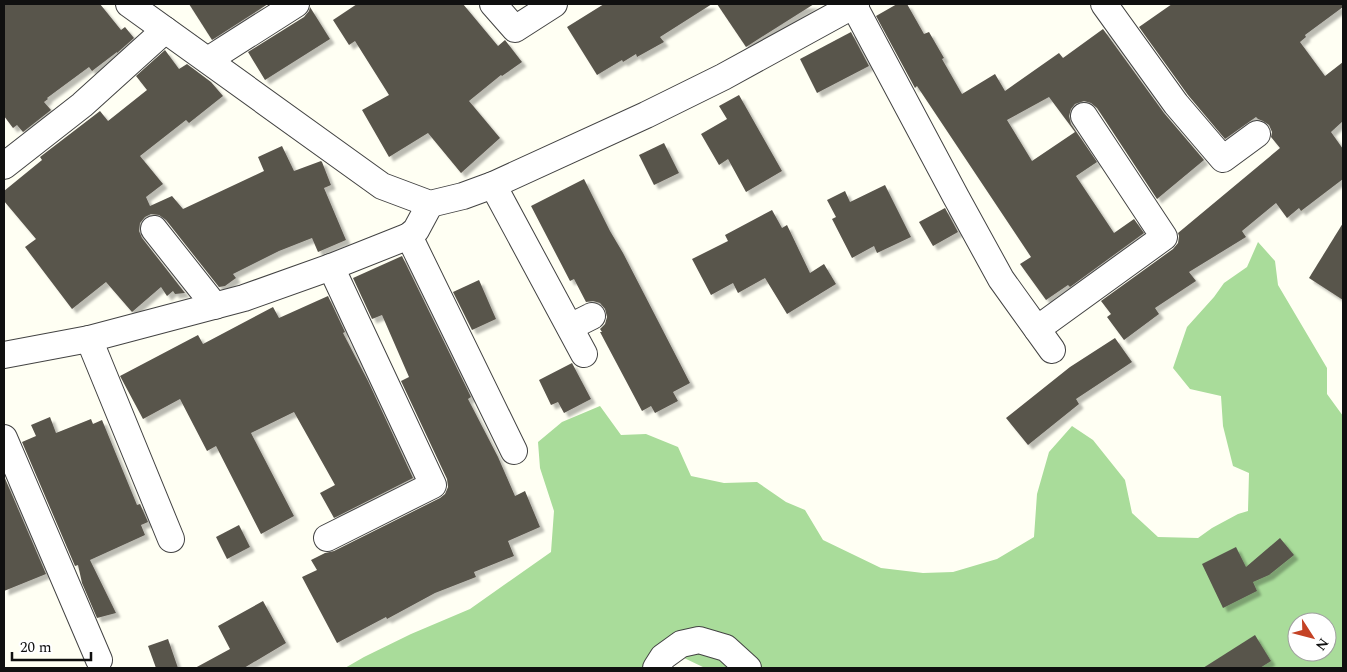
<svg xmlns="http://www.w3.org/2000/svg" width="1347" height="672" font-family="Spectral,serif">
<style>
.forest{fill:#a9dc9a;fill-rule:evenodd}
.building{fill:#59544c;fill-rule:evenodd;filter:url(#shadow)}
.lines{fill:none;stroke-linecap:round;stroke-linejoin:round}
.minor-casing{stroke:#434343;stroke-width:28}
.minor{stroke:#fff;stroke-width:26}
</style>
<defs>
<filter id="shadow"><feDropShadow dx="4.5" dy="4.5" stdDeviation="1" flood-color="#0004"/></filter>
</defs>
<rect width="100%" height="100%" fill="#fffff3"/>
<path class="forest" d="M 1258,242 L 1275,261 L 1278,285 L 1327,368 L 1327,394 L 1343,416 L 1343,668 L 705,668 L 682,657 L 662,668 L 345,668 L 364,657 L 411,634 L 470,609 L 551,552 L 554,511 L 540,468 L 538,442 L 562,422 L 600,406 L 621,435 L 646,434 L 678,447 L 691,476 L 724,483 L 757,482 L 786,502 L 805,510 L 823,540 L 881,568 L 923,573 L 953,572 L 997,559 L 1034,537 L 1037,494 L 1049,452 L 1072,426 L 1093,440 L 1125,480 L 1132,513 L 1158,537 L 1198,538 L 1212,528 L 1238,514 L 1248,511 L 1249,473 L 1233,466 L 1223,426 L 1221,396 L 1190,389 L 1173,368 L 1187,327 L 1214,297 L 1224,283 L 1247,267 ZM 1297,622 L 1327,622 L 1327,652 L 1297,652 Z"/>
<g class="building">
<polygon points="4,4 100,4 121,30 125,27 134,38 117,53 117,52 92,71 89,67 47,98 48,99 44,102 51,110 23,132 17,125 13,128 4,116"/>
<polygon points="189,4 268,4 212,40"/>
<polygon points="357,4 463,4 498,46 505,40 522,62 502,76 501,75 469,101 500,138 461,173 428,133 389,157 362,110 389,95 355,41 349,45 333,20"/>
<polygon points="604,4 712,4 660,37 664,42 637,57 636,54 623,62 622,60 597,75 567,27"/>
<polygon points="717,4 814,4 746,47"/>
<path d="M 897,4 L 907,4 L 924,34 L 929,32 L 944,58 L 942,59 L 962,94 L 995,74 L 1005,91 L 1059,53 L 1063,58 L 1103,29 L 1164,113 L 1204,160 L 1157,199 L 1097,108 L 1091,103 L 1084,101 L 1075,104 L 1071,109 L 1069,116 L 1071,124 L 1097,162 L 1076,176 L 1114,233 L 1134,219 L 1144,233 L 1070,287 L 1068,285 L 1046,300 L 1020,264 L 1031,257 L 917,86 L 915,88 L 876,16 ZM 1049,97 L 1075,132 L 1032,161 L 1007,120 Z"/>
<polygon points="1172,4 1343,4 1343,7 1305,35 1306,37 1300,42 1325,76 1343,62 1343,121 1331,132 1343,149 1343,179 1301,211 1299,208 1287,218 1276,203 1242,231 1246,237 1189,272 1196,281 1155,308 1159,314 1124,340 1107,317 1111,314 1101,301 1173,249 1178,243 1179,236 1178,233 1280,148 1271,137 1272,132 1269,125 1263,121 1258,119 1256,117 1225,139 1188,95 1139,27"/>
<polygon points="310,7 330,39 265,80 248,52 304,17 309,11"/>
<polygon points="851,32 869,66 817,93 800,59"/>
<polygon points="165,50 179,69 187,64 211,82 223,96 189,123 186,120 140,156 163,184 146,197 150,206 172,196 183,209 264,171 258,157 282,146 294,171 321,161 322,162 331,185 324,188 346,240 318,252 312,238 279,251 233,274 236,278 225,286 219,287 166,220 159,215 151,214 145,217 140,223 139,231 142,238 185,293 175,294 173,291 167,296 161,287 132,312 106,282 72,309 25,247 36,239 4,201 4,191 42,160 40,157 100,111 108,121 147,90 136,76"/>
<polygon points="739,95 782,171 746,192 728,159 719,165 701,134 727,119 719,106"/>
<polygon points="664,143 679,173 654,185 639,155"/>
<polygon points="584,179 610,231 623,253 690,383 673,392 678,401 655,413 651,406 642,411 600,332 602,332 600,329 605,324 607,317 605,309 600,303 593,301 586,302 574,279 570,281 531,206"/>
<polygon points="885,185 911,237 877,253 874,246 852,258 832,219 836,217 827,200 845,191 850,202"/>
<polygon points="945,208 958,232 933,246 919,222"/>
<polygon points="772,210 782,228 787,225 810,273 824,264 836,284 787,314 765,278 738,293 733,283 711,295 692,259 728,241 725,235"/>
<polygon points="1343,223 1343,300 1309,278"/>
<polygon points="402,256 471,397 468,399 498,457 515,496 525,491 540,527 508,541 514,556 474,572 476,577 435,593 387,619 386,617 337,643 302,577 317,570 311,560 325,553 334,551 440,498 445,494 448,487 447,479 401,381 409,377 382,315 372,319 353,278"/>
<polygon points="479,280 496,319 472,330 453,292"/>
<polygon points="328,296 345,332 343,333 368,381 413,478 334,518 320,493 335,485 294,412 251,433 294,516 261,534 216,446 207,451 180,399 143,419 120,376 198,335 203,344 273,307 279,318"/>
<polygon points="1115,338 1132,362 1076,399 1079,404 1028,445 1006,418 1070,367"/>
<polygon points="572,363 591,399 564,413 558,402 551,405 539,380"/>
<polygon points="50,417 56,433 91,419 93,424 102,420 137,505 140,504 148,522 141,525 145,535 90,560 116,613 97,618 82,583 78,565 75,566 22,442 36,436 31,425"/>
<polygon points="4,476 46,574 4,591"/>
<polygon points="239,525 250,547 227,559 216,537"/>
<polygon points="1280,538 1294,555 1269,575 1253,582 1257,591 1223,608 1202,564 1236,547 1246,567"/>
<polygon points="263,601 286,643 244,668 195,668 230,649 218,626"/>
<polygon points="1255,635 1271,661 1260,668 1203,668"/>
<polygon points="168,639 178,668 156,668 148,646"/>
</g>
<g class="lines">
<g class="minor-casing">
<g id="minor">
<polyline points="129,4 382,186 430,204 463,196 493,185 646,115 723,77 856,4"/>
<polyline points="493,4 515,29 554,4"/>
<polyline points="853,4 956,197 1001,279 1052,350"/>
<polyline points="1104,4 1176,104 1223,159 1257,134"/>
<polyline points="208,60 296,4"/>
<polyline points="4,166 82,105 165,30"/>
<polyline points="493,185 584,354"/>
<polyline points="154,229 215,306"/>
<polyline points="409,236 514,451"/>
<polyline points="570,327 592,316"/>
<polyline points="1037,329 1164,237 1084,116"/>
<polyline points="89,339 171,539"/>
<polyline points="4,355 89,339 244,298 331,267 409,236 416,230 430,204"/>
<polyline points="4,438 99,660"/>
<polyline points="327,538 433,485 331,267"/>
<polyline points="656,668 663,657 681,644 699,640 726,648 748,668"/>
</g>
</g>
<use href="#minor" class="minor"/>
</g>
<rect width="1347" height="672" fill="none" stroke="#101010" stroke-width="10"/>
<g transform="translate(1312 637) rotate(126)"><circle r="24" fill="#ffffff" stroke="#9f9f9f"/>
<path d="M0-4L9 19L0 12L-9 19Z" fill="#c44225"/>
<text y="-8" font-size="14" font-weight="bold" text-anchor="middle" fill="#101010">N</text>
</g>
<path d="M12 652v8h79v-8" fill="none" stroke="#101010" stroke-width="2.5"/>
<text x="20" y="652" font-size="15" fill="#101010" stroke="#ffffff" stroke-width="4" paint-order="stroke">20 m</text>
</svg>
